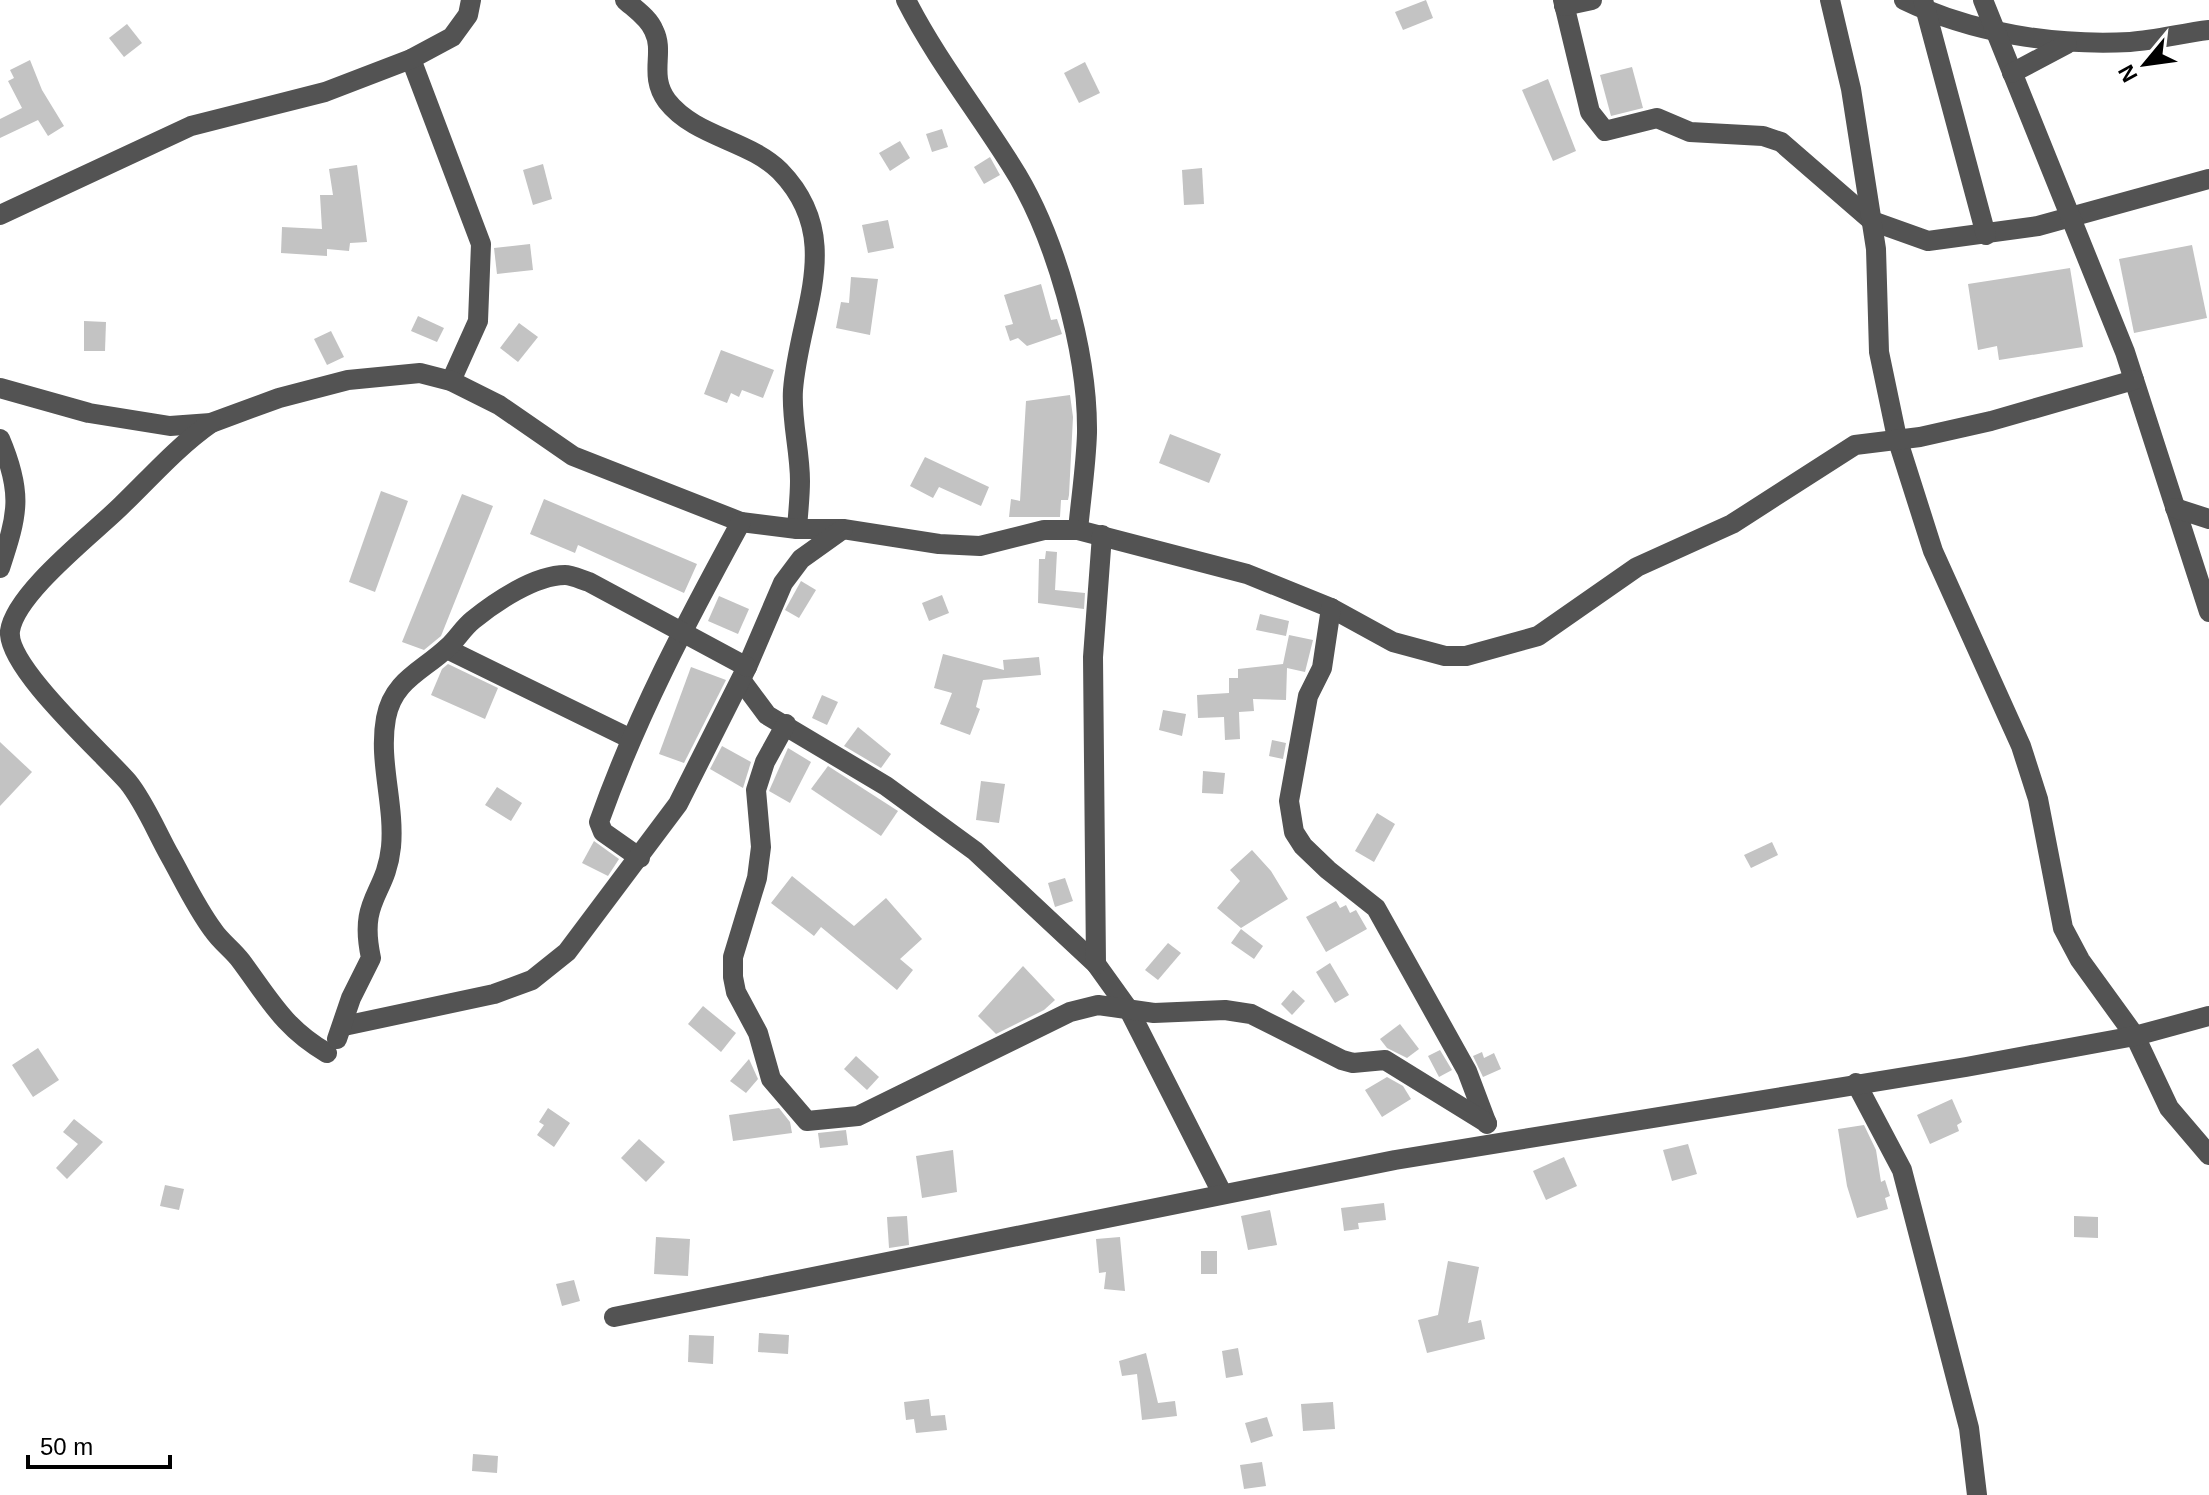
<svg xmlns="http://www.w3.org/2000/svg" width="2209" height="1495" font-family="Arial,sans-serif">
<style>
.building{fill:#c3c3c3}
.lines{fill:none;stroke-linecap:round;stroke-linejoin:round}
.minor{stroke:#535353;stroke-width:20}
</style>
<rect width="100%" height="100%" fill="#fff"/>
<g class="building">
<polygon points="1426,0 1433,18 1403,30 1395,12"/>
<polygon points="127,24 142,43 124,57 109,38"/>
<polygon points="30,60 42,90 64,126 48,136 38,120 0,138 0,119 22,108 8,81 14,78 10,70"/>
<polygon points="1085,62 1100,93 1079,103 1064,73"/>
<polygon points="1632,67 1643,108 1611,116 1600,75"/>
<polygon points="1548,79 1576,151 1553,161 1522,90"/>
<polygon points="942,129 948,147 932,152 926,134"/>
<polygon points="900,141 910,158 890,171 879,153"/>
<polygon points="990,157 1000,175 984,184 974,167"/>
<polygon points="543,164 552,199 533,205 523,170"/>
<polygon points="357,165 367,242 350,243 349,251 327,249 327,256 281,253 282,227 322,229 320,195 333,195 329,169"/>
<polygon points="1202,168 1204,204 1184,205 1182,170"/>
<polygon points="888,220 894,248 868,253 862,225"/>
<polygon points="530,244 533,270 497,274 494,248"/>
<polygon points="2192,245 2207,318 2134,333 2119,259"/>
<polygon points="2070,268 2083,347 1999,360 1997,346 1978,350 1968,284"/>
<polygon points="851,277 878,279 870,335 836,328 841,302 849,303"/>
<polygon points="1041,284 1051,320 1057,319 1062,334 1027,346 1018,338 1010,341 1005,326 1013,324 1004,295"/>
<polygon points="418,316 444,328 437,342 411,331"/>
<polygon points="84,321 106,322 105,351 84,351"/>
<polygon points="519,323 538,337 518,362 500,348"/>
<polygon points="331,331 344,357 327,365 314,339"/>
<polygon points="721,350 774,370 763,398 742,390 739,397 731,393 727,403 704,394"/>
<polygon points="1070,395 1073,417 1069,495 1068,500 1061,500 1060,517 1009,517 1011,499 1020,501 1026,401"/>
<polygon points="1170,434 1221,454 1209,483 1159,463"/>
<polygon points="925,457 989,487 981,506 939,487 933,498 910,486"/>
<polygon points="381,491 408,501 375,592 349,582"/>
<polygon points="462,494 493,506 441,636 424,650 402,642"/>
<polygon points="544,499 697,564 684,593 578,545 575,553 530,534"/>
<polygon points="1046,551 1057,552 1055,590 1085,593 1084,609 1038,603 1039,559 1045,559"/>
<polygon points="801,581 816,590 799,618 785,610"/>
<polygon points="942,595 949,613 929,621 922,603"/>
<polygon points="719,596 749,609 738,634 708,621"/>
<polygon points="1260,614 1289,621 1286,636 1256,630"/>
<polygon points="1289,635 1313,640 1305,672 1287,668 1286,700 1253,699 1254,711 1239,712 1240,739 1225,740 1224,717 1198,718 1197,695 1229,693 1229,678 1238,678 1238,669 1283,664"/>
<polygon points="943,654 1004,670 1003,660 1039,657 1041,675 983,680 976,707 980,709 970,735 940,724 952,693 934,688"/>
<polygon points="448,664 498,688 485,719 431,695 442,669"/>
<polygon points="691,667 726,680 684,763 659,754"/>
<polygon points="822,695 838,702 827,725 812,718"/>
<polygon points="1163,710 1186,714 1182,736 1159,730"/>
<polygon points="858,727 891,754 881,768 844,746"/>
<polygon points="1272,740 1286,743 1283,759 1269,756"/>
<polygon points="0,742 32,772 0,806"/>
<polygon points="722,746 751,762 743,788 710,769"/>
<polygon points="788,748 811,762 790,803 769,791"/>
<polygon points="828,766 898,811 881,836 811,789"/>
<polygon points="1203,771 1225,773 1223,794 1202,793"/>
<polygon points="981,781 1005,784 999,823 976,820"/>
<polygon points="497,787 522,803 511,821 485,805"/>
<polygon points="1377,813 1395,824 1374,862 1355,851"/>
<polygon points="594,841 619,859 608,876 582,863"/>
<polygon points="1772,842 1778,855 1751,868 1744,855"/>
<polygon points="1252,850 1271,871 1288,899 1241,928 1217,908 1240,881 1230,870"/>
<polygon points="792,876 854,926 886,898 922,939 900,959 913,970 897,990 821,927 814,936 771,903"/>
<polygon points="1065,878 1073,901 1055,907 1048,883"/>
<polygon points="1336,901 1340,908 1346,905 1350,913 1356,910 1367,929 1326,952 1306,917"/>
<polygon points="1241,929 1263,946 1254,959 1231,943"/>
<polygon points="1168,943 1181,953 1158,980 1145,970"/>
<polygon points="1330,963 1349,995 1335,1003 1316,972"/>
<polygon points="1023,966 1055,1000 1044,1010 996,1034 978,1016"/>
<polygon points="1293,990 1305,1001 1292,1015 1281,1004"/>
<polygon points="703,1006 736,1033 721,1052 688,1024"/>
<polygon points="1400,1024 1419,1049 1407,1058 1387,1048 1380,1039"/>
<polygon points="38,1048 59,1080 33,1097 12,1065"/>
<polygon points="1440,1050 1452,1070 1439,1077 1428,1056"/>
<polygon points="1482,1052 1484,1058 1494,1053 1501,1069 1483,1077 1473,1056"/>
<polygon points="856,1056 879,1077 867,1090 844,1069"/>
<polygon points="749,1059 758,1079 746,1093 730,1081"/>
<polygon points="1387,1077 1403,1086 1411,1099 1382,1117 1365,1090"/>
<polygon points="1952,1099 1962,1122 1957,1125 1959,1131 1930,1144 1917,1115"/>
<polygon points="548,1108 570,1123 554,1147 537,1135 544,1125 539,1122"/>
<polygon points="779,1108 790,1122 792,1133 733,1141 729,1115"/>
<polygon points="74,1119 103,1142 67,1179 56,1168 78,1144 63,1132"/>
<polygon points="1864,1125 1876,1150 1881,1182 1885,1180 1890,1196 1885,1198 1888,1209 1857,1218 1847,1186 1838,1129"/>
<polygon points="846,1130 848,1145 820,1148 818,1133"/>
<polygon points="639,1139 665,1162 646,1182 621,1158"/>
<polygon points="1688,1144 1697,1174 1672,1181 1663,1150"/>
<polygon points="953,1150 957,1192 922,1198 916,1156"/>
<polygon points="1564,1157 1577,1186 1546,1200 1533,1171"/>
<polygon points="165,1185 184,1189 179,1210 160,1206"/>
<polygon points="1384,1203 1386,1220 1358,1223 1359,1229 1344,1231 1341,1208"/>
<polygon points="1270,1210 1277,1245 1248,1250 1241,1216"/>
<polygon points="907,1216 909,1245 889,1248 887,1217"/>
<polygon points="2074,1216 2098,1217 2098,1238 2074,1237"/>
<polygon points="656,1237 690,1239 688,1276 654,1274"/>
<polygon points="1120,1237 1125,1291 1104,1289 1106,1272 1099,1273 1096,1239"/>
<rect x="1201" y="1251" width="16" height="23"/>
<polygon points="1448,1261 1479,1267 1468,1323 1481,1320 1485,1339 1427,1353 1418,1320 1438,1315"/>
<polygon points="574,1280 580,1301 562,1306 556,1284"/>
<polygon points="759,1333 789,1335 788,1354 758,1352"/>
<polygon points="689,1335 714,1336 713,1364 688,1362"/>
<polygon points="1238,1348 1243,1375 1226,1378 1222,1351"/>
<polygon points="1146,1353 1158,1403 1175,1401 1177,1416 1142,1420 1137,1374 1122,1376 1119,1361"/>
<polygon points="929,1399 931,1416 945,1415 947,1430 916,1433 914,1419 906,1420 904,1402"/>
<polygon points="1333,1402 1335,1429 1303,1431 1301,1404"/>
<polygon points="1267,1417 1273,1436 1251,1443 1245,1423"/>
<polygon points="473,1454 498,1456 497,1473 472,1471"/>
<polygon points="1262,1462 1266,1486 1244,1489 1240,1465"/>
</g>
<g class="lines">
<g class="minor">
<path d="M 625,0 C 635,9 649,18 654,31 C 665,53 648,75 667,101 C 695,137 749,140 780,171 C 846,239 799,311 793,390 C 791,420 800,450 800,481 C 800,497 798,513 797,529"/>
<path d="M 906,0 C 936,59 976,109 1011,165 C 1055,233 1088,352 1087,433 C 1086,465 1081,498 1078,530"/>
<polyline points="1563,0 1590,112 1605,131 1657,118 1690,132 1763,136 1781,142 1872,221 1928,241 2038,226 2209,179"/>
<polyline points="1830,0 1851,89 1876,249 1879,352 1897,438 1933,551 2021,746 2038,799 2063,928 2080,960 2135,1036 2169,1108 2209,1155"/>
<path d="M 1904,0 C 1972,33 2055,46 2130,42 C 2157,40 2183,33 2209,30"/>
<polyline points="1923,0 1986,235"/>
<polyline points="1983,0 2125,352 2209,612"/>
<polyline points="1564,6 1592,0"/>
<polyline points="411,59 481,244 478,321 451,381"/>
<polyline points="2012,73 2067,44"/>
<polyline points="0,215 191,126 325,92 411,59 452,37 468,15 471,0"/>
<polyline points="0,388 89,413 170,426 211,423 279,398 348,380 420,373 451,381 499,405 573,456 741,522 797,529 843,529 939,544 980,546 1044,530 1078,530 1247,574 1331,608 1393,642 1445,656 1466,656 1538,636 1637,567 1732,524 1855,445 1920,437 1991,421 2134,380"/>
<path d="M 211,423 C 177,447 152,476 122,505 C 95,532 15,593 10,631 C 6,667 103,753 128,782 C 145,803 157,833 170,856 C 184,881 196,907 213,930 C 221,942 233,950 241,961 C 270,1000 284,1028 327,1053"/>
<path d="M 0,439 C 23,493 18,514 0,568"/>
<polyline points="2175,508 2209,519"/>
<polyline points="1331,608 1322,668 1308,696 1289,801 1294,832 1303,846 1328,870 1376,908 1467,1071 1487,1124"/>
<polyline points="447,649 629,738"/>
<polyline points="741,680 767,715 886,786 975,851 1096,964 1129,1010 1222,1193"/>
<polyline points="786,724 765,762 756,790 761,847 757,878 733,957 733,977 736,992 758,1033 771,1079 807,1121 858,1116 1070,1012 1098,1005 1154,1013 1225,1010 1251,1014 1342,1060 1353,1063 1385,1060 1487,1123"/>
<path d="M 640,858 L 603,832 L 599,822 C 637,715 687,621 741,522"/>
<polyline points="1096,964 1093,657 1102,535"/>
<polyline points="344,1026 494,994 532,980 567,952 678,804 747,667 783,583 801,559 843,529"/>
<path d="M 337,1039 L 351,998 L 371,958 C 358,898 386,896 391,847 C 395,804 378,761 386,718 C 393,680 423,671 448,647 C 457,639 463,628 473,620 C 495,602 535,575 565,575 C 572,575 582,580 589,582 L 747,667"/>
<polyline points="1856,1083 1902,1170 1969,1428 1977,1495"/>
<polyline points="614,1317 1395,1160 1966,1067 2135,1036 2209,1016"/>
</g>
</g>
<g transform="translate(2145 64) rotate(241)" stroke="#ffffff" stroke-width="6" paint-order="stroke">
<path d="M0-6L14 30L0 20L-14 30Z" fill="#000000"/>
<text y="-12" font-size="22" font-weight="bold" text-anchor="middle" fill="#000000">N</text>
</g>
<path d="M28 1455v12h142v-12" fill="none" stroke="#000000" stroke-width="4"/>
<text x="40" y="1455" font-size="24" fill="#000000" stroke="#ffffff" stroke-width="6" paint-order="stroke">50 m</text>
</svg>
